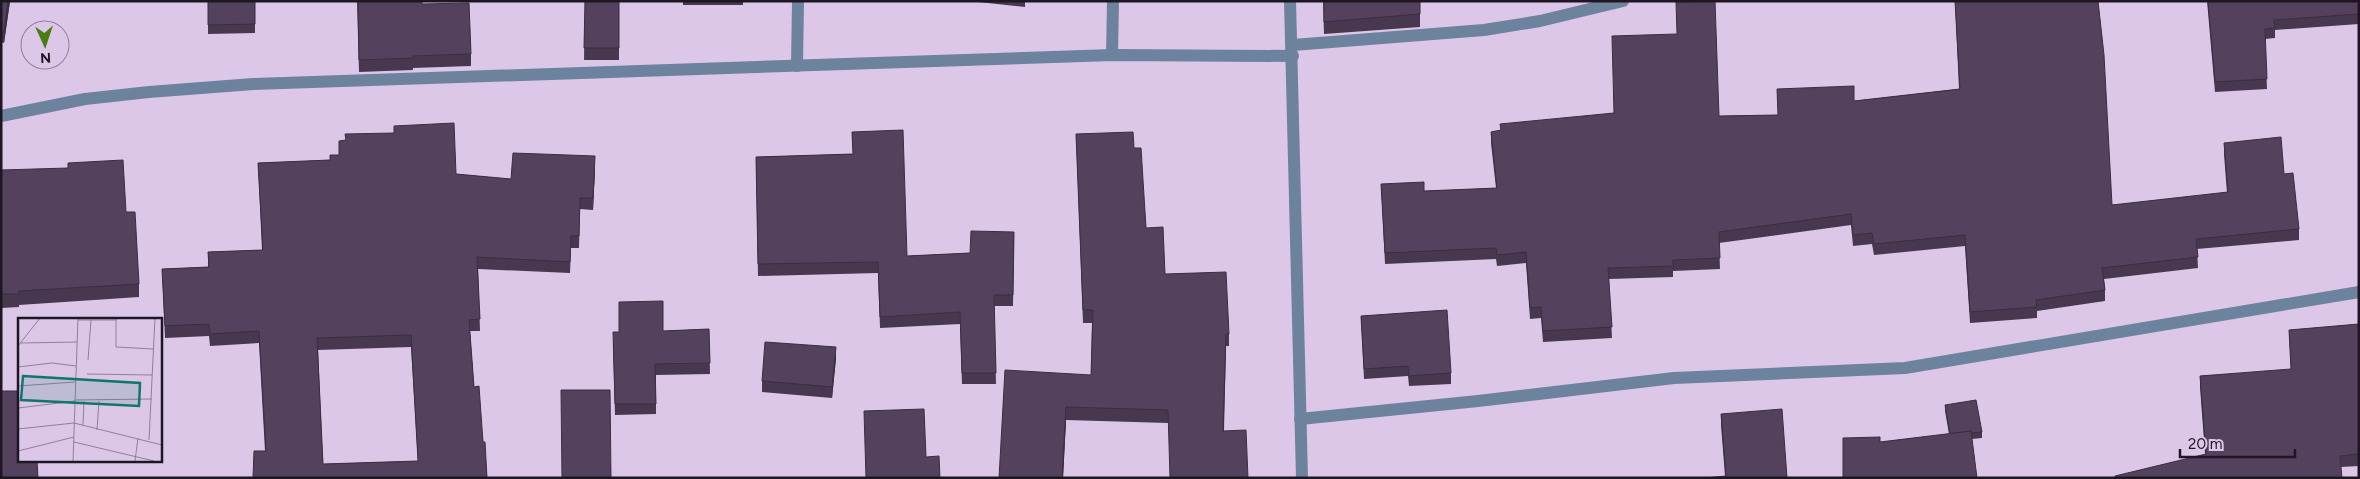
<svg xmlns="http://www.w3.org/2000/svg" width="2360" height="479" font-family="Figtree,sans-serif">
<style>
.lines{fill:none;stroke-linecap:round;stroke-linejoin:round}
.minor{stroke:#6d829d;stroke-width:12}
.wall{fill:#473850;fill-rule:evenodd}
.shaded-wall{fill:#3a2e41}
.building{fill:#53415d;stroke:#3a2e41;fill-rule:evenodd}
.inset-road{fill:none;stroke:#918099;stroke-width:1}
.view{fill:#0f766e;fill-opacity:0.15;stroke:#0f766e;stroke-width:2.5}
.inset-edge{fill:none;stroke:#1e1622;stroke-width:2.5}
</style>
<rect width="100%" height="100%" fill="#ddc7e9"/>
<g class="lines">
<g class="minor">
<polyline points="1290,1 1302,478"/>
<polyline points="1293,45 1484,30 1540,21 1623,1"/>
<polyline points="1112,55 1113,1"/>
<polyline points="797,66 798,1"/>
<polyline points="1,116 85,99 149,92 253,84 1112,55 1293,56"/>
<polyline points="1300,419 1478,401 1674,378 1905,368 2359,292"/>
</g>
</g>
<g class="wall">
<polygon points="1,1 10,1 4,43 1,42"/>
<polygon points="208,1 255,1 255,33 208,34"/>
<polygon points="357,1 422,4 471,54 471,66 413,68 413,70 359,72"/>
<polygon points="585,1 619,1 619,60 584,60"/>
<rect x="683" y="1" width="60" height="4"/>
<polygon points="978,1 1025,1 1025,7 978,2"/>
<polygon points="1323,1 1420,1 1420,27 1324,34"/>
<polygon points="1955,1 2112,205 2227,193 2224,154 2224,143 2284,174 2299,229 2299,240 2197,249 2198,268 2104,279 2105,290 2105,301 2037,311 2037,318 1970,323 1965,246 1874,255 1872,244 1853,246 1851,225 1719,243 1720,269 1673,271 1673,277 1609,279 1612,338 1543,342 1541,318 1530,319 1526,263 1497,266 1496,259 1385,264 1381,184 1424,191 1496,188 1491,143 1491,132 1614,113 1719,116 1777,115 1854,101 1959,89"/>
<polygon points="2207,1 2359,1 2359,24 2275,30 2275,38 2265,39 2267,89 2215,92"/>
<polygon points="852,132 907,256 970,253 1014,232 1013,306 994,306 996,384 962,384 960,324 880,328 878,273 758,276 756,157 853,154"/>
<polygon points="1076,134 1134,148 1146,228 1165,274 1229,334 1229,346 1226,346 1224,431 1248,478 1168,423 1066,420 1063,478 999,478 1091,375 1092,323 1083,323"/>
<path d="M 339,141 L 456,174 L 511,179 L 595,168 L 593,210 L 580,209 L 579,248 L 571,248 L 570,273 L 478,269 L 480,331 L 470,331 L 474,387 L 483,442 L 487,478 L 253,478 L 265,451 L 259,343 L 210,346 L 209,336 L 165,338 L 162,269 L 208,267 L 208,252 L 262,250 L 258,163 L 330,160 L 339,155 ZM 411,347 L 418,461 L 323,464 L 318,350 Z"/>
<polygon points="1,170 126,212 139,284 139,297 19,305 19,307 1,308"/>
<polygon points="1361,316 1451,373 1451,384 1409,386 1408,376 1364,379"/>
<polygon points="2359,324 2359,466 2341,467 2205,454 2200,387 2200,376 2291,370 2289,330"/>
<polygon points="709,329 710,374 656,375 656,414 615,415 613,343 663,331"/>
<polygon points="836,358 832,398 762,392 762,381"/>
<polygon points="1945,405 1982,432 1982,438 1972,439 1880,442 1949,434 1945,411"/>
<polygon points="1721,414 1787,478 1725,476 1721,425"/>
</g>
<g class="shaded-wall">
<polygon points="8,1 10,1 4,43 4,32"/>
<polygon points="595,156 595,168 593,210 593,198"/>
<polygon points="836,347 836,358 832,398 832,387"/>
<polygon points="1066,407 1066,420 1063,478 1062,478"/>
</g>
<g class="building">
<polygon points="1,1 8,1 4,32 1,32"/>
<polygon points="208,1 255,1 255,24 208,25"/>
<polygon points="358,1 422,1 422,4 469,3 471,54 413,56 413,58 359,60"/>
<polygon points="585,1 619,1 619,48 584,48"/>
<polygon points="1324,1 1420,1 1420,14 1324,22"/>
<polygon points="1715,1 1719,116 1778,115 1777,89 1854,86 1854,101 1960,89 1955,1 2098,1 2104,55 2112,205 2228,192 2224,143 2281,137 2284,174 2293,173 2299,229 2196,239 2198,257 2102,268 2105,290 2036,300 2037,307 1970,312 1965,235 1874,244 1872,233 1853,235 1851,214 1719,232 1720,258 1673,260 1673,266 1608,268 1612,327 1543,331 1541,307 1530,308 1526,252 1497,255 1496,248 1385,253 1381,184 1424,182 1424,191 1497,188 1491,132 1501,130 1500,124 1614,113 1612,36 1677,34 1676,2"/>
<polygon points="2208,1 2359,1 2359,14 2274,20 2275,28 2265,29 2267,79 2215,82"/>
<path d="M 454,123 L 456,174 L 511,179 L 513,153 L 595,156 L 593,198 L 580,198 L 579,236 L 571,236 L 570,262 L 477,257 L 480,319 L 469,320 L 474,387 L 479,386 L 483,442 L 485,442 L 487,478 L 253,478 L 254,451 L 266,451 L 259,331 L 210,334 L 209,324 L 165,326 L 162,269 L 209,267 L 208,252 L 263,250 L 258,163 L 330,160 L 330,155 L 339,155 L 339,141 L 346,140 L 345,134 L 394,133 L 394,126 ZM 411,335 L 418,461 L 323,464 L 317,338 Z"/>
<polygon points="903,130 907,256 970,253 971,231 1014,232 1013,295 994,295 996,373 962,373 960,312 880,317 878,262 758,264 756,157 853,154 852,132"/>
<polygon points="1133,132 1134,148 1141,148 1146,228 1163,227 1165,274 1226,272 1229,334 1226,334 1223,431 1246,430 1248,478 1170,478 1168,410 1066,407 1062,478 999,478 1005,370 1091,375 1093,310 1083,310 1076,134"/>
<polygon points="123,160 126,212 135,212 139,284 19,291 19,294 1,294 1,170 68,168 68,163"/>
<polygon points="663,301 663,331 709,329 710,363 655,364 656,404 615,404 613,332 619,332 619,302"/>
<polygon points="1447,310 1451,373 1409,376 1408,366 1364,369 1361,316"/>
<polygon points="2359,324 2359,454 2340,456 2342,478 2115,478 2115,476 2206,454 2200,376 2291,369 2289,330"/>
<polygon points="765,342 836,347 832,387 762,381"/>
<polygon points="561,390 610,390 611,478 562,478"/>
<polygon points="1,391 19,391 19,460 37,460 38,478 1,478"/>
<polygon points="1976,400 1982,432 1972,433 1971,431 1950,434 1945,405"/>
<polygon points="924,409 926,457 939,456 940,478 866,478 864,411"/>
<polygon points="1782,409 1787,478 1705,478 1726,476 1721,414"/>
<polygon points="1971,431 1977,478 1843,478 1843,438 1880,437 1880,442"/>
</g>
<g transform="translate(18 318)">
<rect width="144" height="144" fill="#ddc7e9"/>
<path class="inset-road" d="M 98,0 L 98,29 L 135,31M 60,2 L 98,2M 3,25 L 59,24M 0,28 L 22,0M 70,42 L 73,2M 0,49 L 34,45 L 58,48M 69,56 L 134,57M 0,68 L 57,64M 57,82 L 134,81M 0,90 L 57,83M 65,107 L 66,83M 0,111 L 56,105 L 144,127M 79,112 L 81,83M 131,122 L 137,0M 56,124 L 136,143M 0,133 L 56,119M 55,143 L 60,0M 117,143 L 120,120"/>
<path class="view" d="M 5,58 L 122,65 L 121,88 L 3,82 Z"/>
<rect width="144" height="144" class="inset-edge"/>
</g>
<rect width="2360" height="479" fill="none" stroke="#1e1622" stroke-width="5"/>
<g transform="translate(45 45) rotate(177)"><circle r="24" fill="#ddc7e9" stroke="#918099"/>
<path d="M0-4L9 19L0 12L-9 19Z" fill="#477d13"/>
<text y="-8" font-size="14" font-weight="bold" text-anchor="middle" fill="#1e1622">N</text>
</g>
<path d="M2180 449v8h115v-8" fill="none" stroke="#1e1622" stroke-width="2.5"/>
<text x="2188" y="449" font-size="15" fill="#1e1622" stroke="#ddc7e9" stroke-width="4" paint-order="stroke">20 m</text>
</svg>
